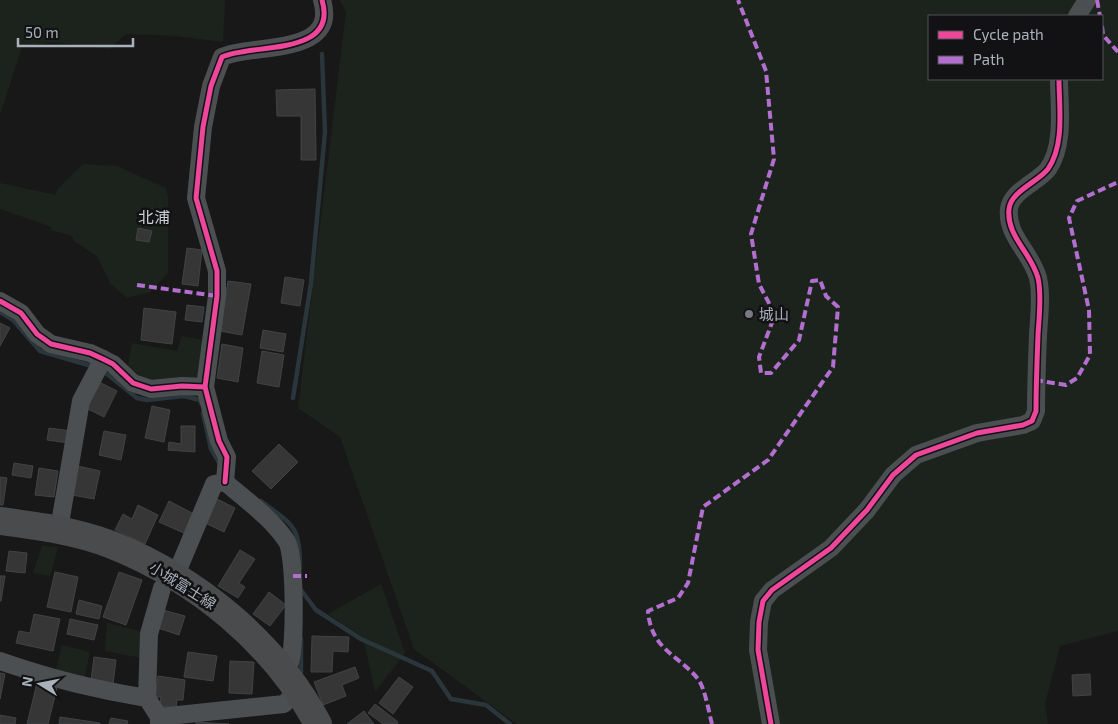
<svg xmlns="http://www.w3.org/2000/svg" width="1118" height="724" font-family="'Exo 2','Noto Sans JP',sans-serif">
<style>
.green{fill:#1c231c;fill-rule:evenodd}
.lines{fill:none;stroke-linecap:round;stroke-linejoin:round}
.stream{stroke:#2a363b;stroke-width:4.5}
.building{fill:#363637;stroke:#404344}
.street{stroke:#4c4f51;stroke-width:18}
.primary{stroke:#4a4b4d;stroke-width:28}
.quiet{stroke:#b36fd0;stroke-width:4;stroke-dasharray:8 4;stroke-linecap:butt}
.cycleway-casing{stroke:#121214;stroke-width:8}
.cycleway{stroke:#ed469a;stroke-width:5}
.poi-dot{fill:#767b81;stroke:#121214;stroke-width:2}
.labels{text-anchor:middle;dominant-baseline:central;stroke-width:5;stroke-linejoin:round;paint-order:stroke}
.poi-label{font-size:15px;fill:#a9b1ba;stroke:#121214;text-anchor:start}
.street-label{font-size:15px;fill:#a9b1ba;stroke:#121214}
.neighbourhood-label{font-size:16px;fill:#cacfd5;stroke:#121214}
</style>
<rect width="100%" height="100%" fill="#181818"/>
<g class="green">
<polygon points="0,0 225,0 223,42 176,36 126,34 109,49 52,42 22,47 0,115"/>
<path d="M 340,0 L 1118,0 L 1118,631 L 1060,646 L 1045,704 L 1048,724 L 517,724 L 414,649 L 340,437 L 298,408 L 346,12 ZM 929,16 L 1102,16 L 1102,79 L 929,79 Z"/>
<polygon points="83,164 117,166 166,188 168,198 168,273 150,292 127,298 111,284 97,256 75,242 72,236 51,230 52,227 0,209 0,183 56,195 57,190"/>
<polygon points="182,336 204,340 200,382 146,382 128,365 132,343 177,351"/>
<polygon points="42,546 58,547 50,576 33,573"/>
<polygon points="381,584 405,653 375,692 363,637 328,614"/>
<polygon points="107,623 144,632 142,658 105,651"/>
<polygon points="62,645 90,652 84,679 56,670"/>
</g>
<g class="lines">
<g class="stream">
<polyline points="0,312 13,320 40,351 95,367"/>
<polyline points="102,370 137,398 147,400 184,396 200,400 201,403"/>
<polyline points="293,398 311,283 325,132 322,54"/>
<polyline points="203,413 211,449 220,464"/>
<path d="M 261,501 C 293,526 300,524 300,568"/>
<polyline points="301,590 316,610 361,639 432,671 451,699 486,705 510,724"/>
<polyline points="301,638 301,672"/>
</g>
</g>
<g class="building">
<polygon points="315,89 316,160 301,160 301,116 277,116 276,90"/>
<polygon points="138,228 152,231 149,242 136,240"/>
<polygon points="187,248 202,250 198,286 182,284"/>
<polygon points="285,277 304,280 300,306 281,303"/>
<polygon points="228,281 251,284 242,335 220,331"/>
<polygon points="187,305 204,307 202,322 185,320"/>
<polygon points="144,308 176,312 172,344 141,340"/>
<polygon points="0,323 10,328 0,346"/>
<polygon points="263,330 286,334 283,352 260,348"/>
<polygon points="222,344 243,348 238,382 217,378"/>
<polygon points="262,351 284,355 279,387 257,383"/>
<polygon points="99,382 117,391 104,417 86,408"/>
<polygon points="152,406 170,410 164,442 145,438"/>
<polygon points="181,426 195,426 195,452 168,450 169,442 181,444"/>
<polygon points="49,428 71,431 69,443 47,440"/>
<polygon points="104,431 126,435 121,460 99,455"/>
<polygon points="279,444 298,462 271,489 252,471"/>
<polygon points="14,463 33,466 31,478 12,475"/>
<polygon points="78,466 100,471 94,499 72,495"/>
<polygon points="39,468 58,471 54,497 35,495"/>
<polygon points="0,477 7,478 3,505 0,505"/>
<polygon points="217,499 235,508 224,532 205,523"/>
<polygon points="169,501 196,515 186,534 159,522"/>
<polygon points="138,505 158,515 145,544 115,530 123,514 132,519"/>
<polygon points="240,550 255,559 239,583 245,587 238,598 218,586"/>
<polygon points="9,551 27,553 25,573 6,571"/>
<polygon points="55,572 78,577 71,612 47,607"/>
<polygon points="119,572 142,580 126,625 103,617"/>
<polygon points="0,576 5,576 1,601 0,601"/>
<polygon points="269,592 286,605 270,626 253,614"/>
<polygon points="79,600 102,606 99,619 76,614"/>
<polygon points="163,610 185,616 179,635 158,628"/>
<polygon points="34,614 60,619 53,651 16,643 19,631 30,633"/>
<polygon points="70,619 98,625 94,640 67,634"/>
<polygon points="312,636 349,637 348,652 333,651 332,672 311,672"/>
<polygon points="188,652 217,656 213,681 184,677"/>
<polygon points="94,657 116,660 113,684 91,681"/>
<polygon points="230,661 254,662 252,694 229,693"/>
<polygon points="355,667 359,678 342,685 346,696 323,705 314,682"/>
<polygon points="0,673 5,674 0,699"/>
<polygon points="1090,674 1091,695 1073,696 1072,675"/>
<polygon points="158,676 185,680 183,700 177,700 176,708 160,706 161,697 155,697"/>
<polygon points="399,677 413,687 393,714 379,703"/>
<polygon points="37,683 57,688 48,724 27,724"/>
<polygon points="375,704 398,722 397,724 383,724 368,713"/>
<polygon points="364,711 374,724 347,724"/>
<polygon points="0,715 16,718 15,724 0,724"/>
<polygon points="60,717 100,723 100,724 59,724"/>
<polygon points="111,718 128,721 127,724 109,724"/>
<polygon points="196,722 229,724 196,724"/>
</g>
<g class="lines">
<g class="street">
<polyline points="1077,16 1087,0"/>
<polyline points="0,301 21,313 37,334 51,344 90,353 103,359 113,364 133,383 151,389 182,386 205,387"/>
<path d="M 225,482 L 227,457 L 219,441 L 205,387 L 217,296 L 217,271 L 196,198 L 203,127 L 211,86 L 222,57 C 252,43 339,57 322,0"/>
<path d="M 225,482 C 246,500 270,517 286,540 C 296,553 295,646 290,662 C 288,666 286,669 284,673"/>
<polyline points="59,529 81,401 103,359"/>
<polyline points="175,577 214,484 225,482"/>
<path d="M 0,661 C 48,678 97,690 147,698 L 159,717 L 159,724"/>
<polyline points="147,698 149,634 162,588"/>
<polyline points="159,717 284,704 297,691"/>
<path d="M 771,724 L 758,650 L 759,622 L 763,601 L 772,590 L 831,548 L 867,510 L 893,475 L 916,455 L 977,433 L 1023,425 L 1032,421 L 1036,411 C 1036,386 1037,361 1038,335 C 1039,317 1042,295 1038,278 C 1031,252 1006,236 1009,209 C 1011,191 1038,182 1048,169 C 1065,145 1059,106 1059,79"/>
</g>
<path class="primary" d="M 0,521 C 38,526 76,531 112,545 C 197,579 275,643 318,724"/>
<g class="quiet">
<polyline points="1097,0 1100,16"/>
<polyline points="1102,26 1103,35 1118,52"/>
<polyline points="137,285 217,296"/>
<polyline points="1035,380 1066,385 1077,378 1090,355 1089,310 1069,218 1077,201 1118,182"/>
<polyline points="293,576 307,576"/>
<path d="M 712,724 C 709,713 705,688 698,679 C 679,655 651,650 648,611 L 678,598 L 688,583 L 703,507 L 768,460 L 833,367 L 838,307 L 826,296 L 820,280 L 812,281 L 799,340 L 771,373 L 761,373 L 759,357 L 773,320 L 771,307 L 759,284 L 751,234 L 774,159 L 766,71 L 738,0"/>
</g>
<g class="cycleway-casing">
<g id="cycleway">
<polyline points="0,301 21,313 37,334 51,344 90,353 103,359 113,364 133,383 151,389 182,386 205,387"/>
<path d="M 225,482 L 227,457 L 219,441 L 205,387 L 217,296 L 217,271 L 196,198 L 203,127 L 211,86 L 222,57 C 252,43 339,57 322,0"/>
<path d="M 771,724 L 758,650 L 759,622 L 763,601 L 772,590 L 831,548 L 867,510 L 893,475 L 916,455 L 977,433 L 1023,425 L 1032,421 L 1036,411 C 1036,386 1037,361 1038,335 C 1039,317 1042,295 1038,278 C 1031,252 1006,236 1009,209 C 1011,191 1038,182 1048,169 C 1065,145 1059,106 1059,79"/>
</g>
</g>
<use href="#cycleway" class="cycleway"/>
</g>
<circle class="poi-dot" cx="749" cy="314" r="5"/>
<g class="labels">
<g class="poi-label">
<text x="759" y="314">城山</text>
</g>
<g class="street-label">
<text transform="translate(183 585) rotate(32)">小城富士線</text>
</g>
<g class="neighbourhood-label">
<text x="154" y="216">北浦</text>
</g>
</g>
<rect x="928" y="15" width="175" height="65" fill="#121214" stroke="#4e5256"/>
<rect x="938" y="31" width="25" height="8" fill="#ed469a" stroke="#4e5256"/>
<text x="973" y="40" font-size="15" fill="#a9b1ba">Cycle path</text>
<rect x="938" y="56" width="25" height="8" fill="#b36fd0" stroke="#4e5256"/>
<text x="973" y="65" font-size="15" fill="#a9b1ba">Path</text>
<g transform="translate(40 684) rotate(280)" stroke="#121214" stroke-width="4" paint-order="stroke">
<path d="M0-4L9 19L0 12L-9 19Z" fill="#a9b1ba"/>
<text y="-8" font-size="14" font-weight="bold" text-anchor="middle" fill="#a9b1ba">N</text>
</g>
<path d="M18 38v8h115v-8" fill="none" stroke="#a9b1ba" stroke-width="2.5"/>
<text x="25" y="38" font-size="15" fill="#a9b1ba" stroke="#121214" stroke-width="4" paint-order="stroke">50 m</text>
</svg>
